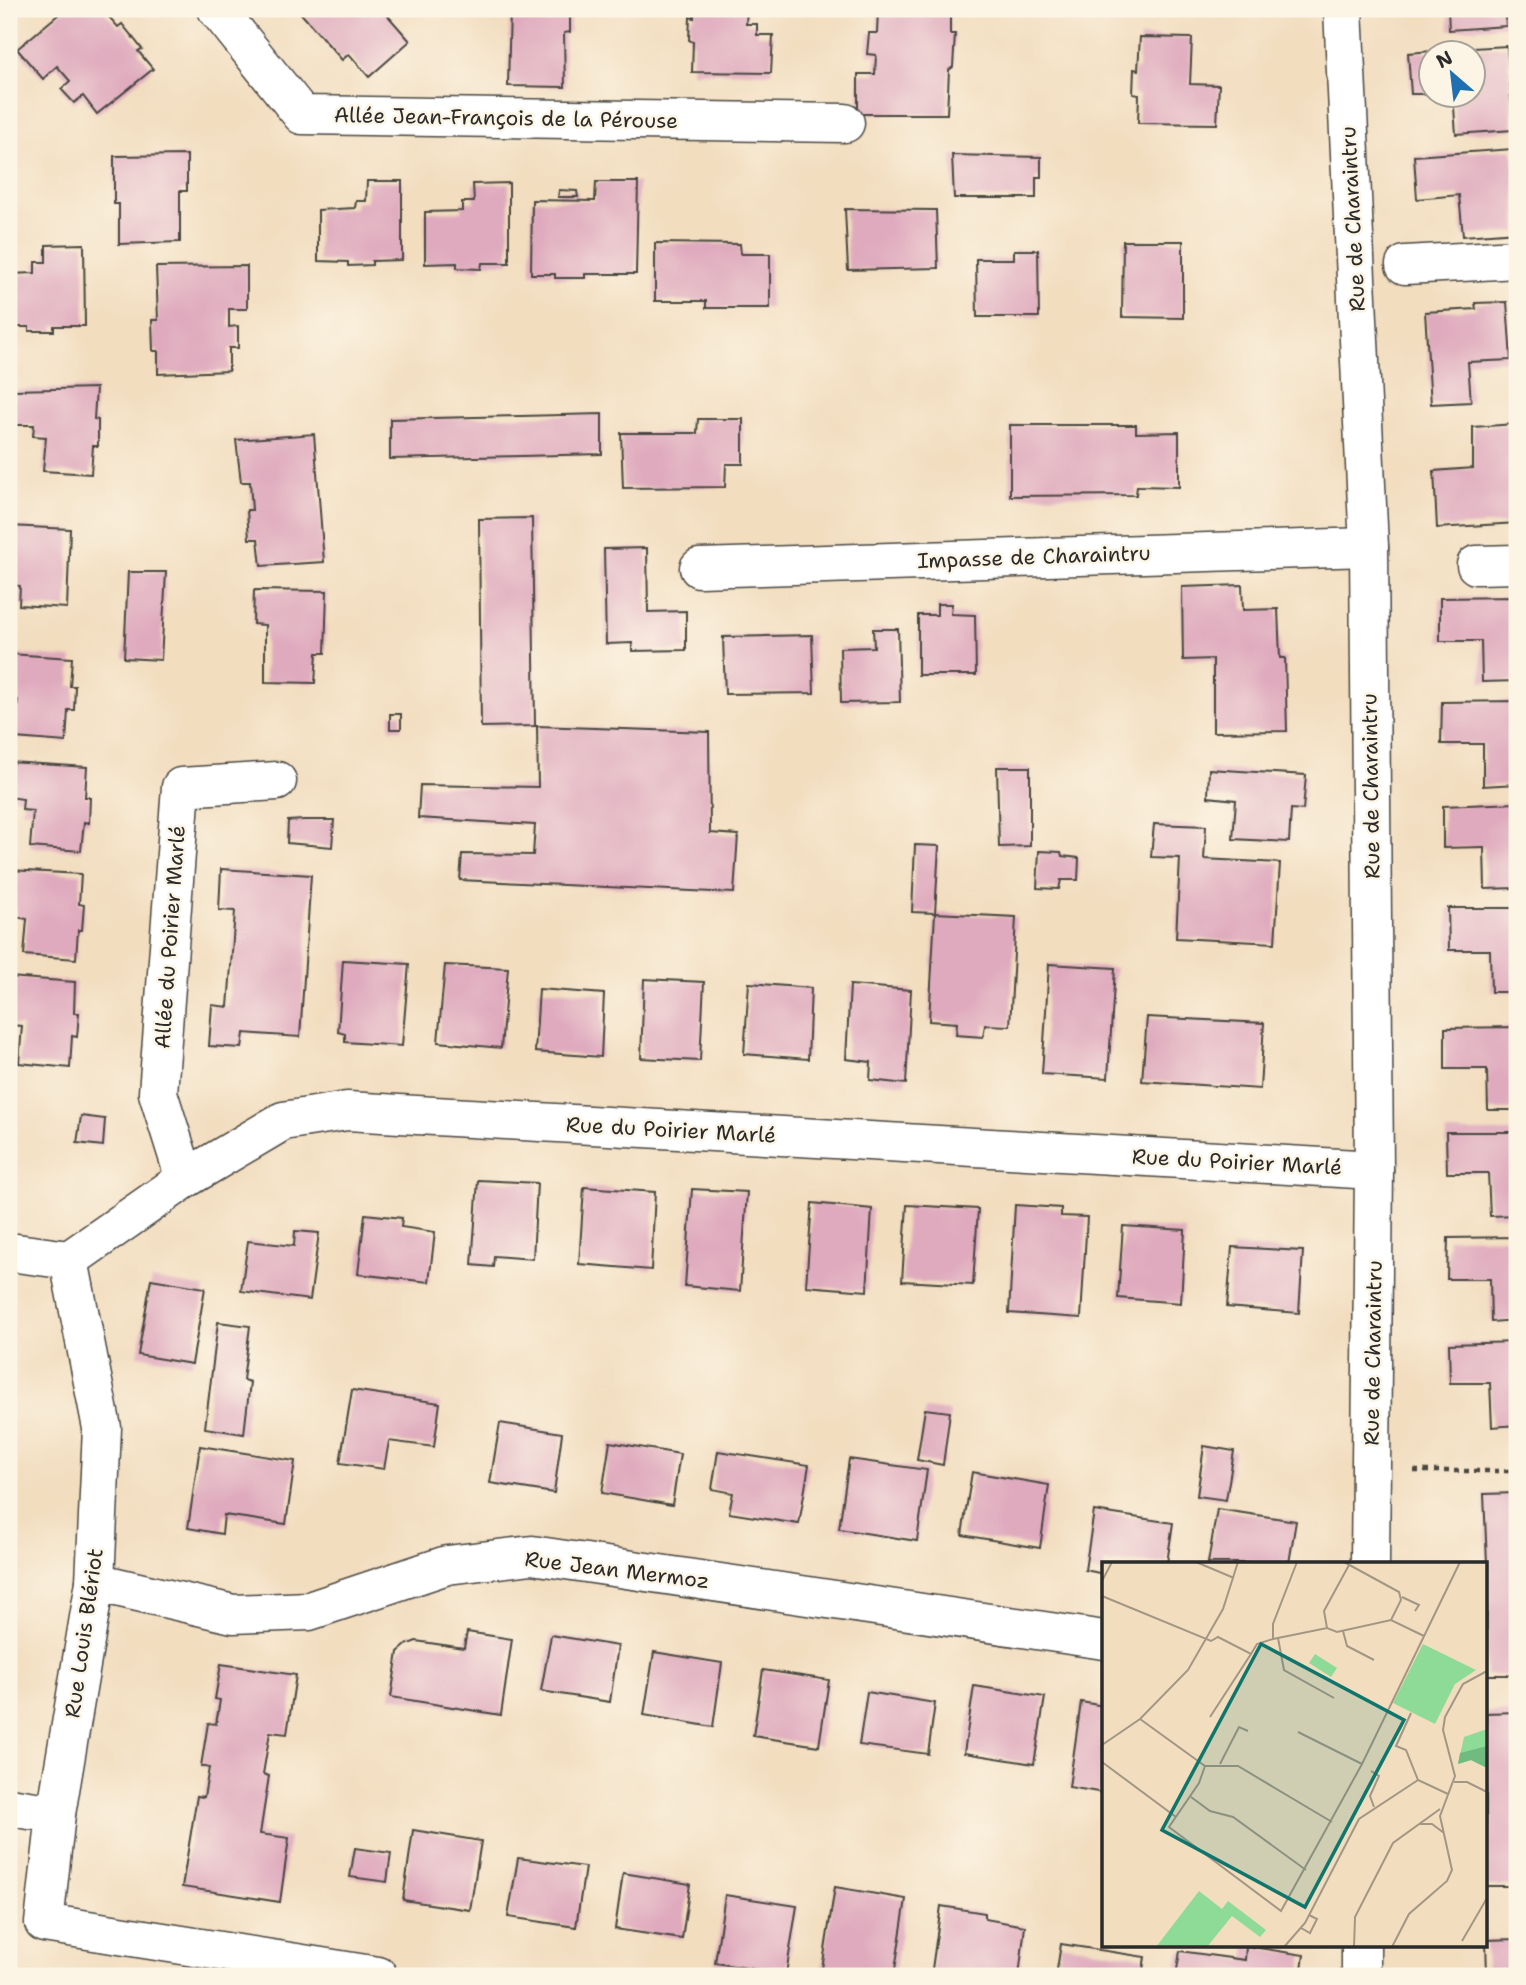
<svg xmlns="http://www.w3.org/2000/svg" width="1526" height="1985" font-family="'Shantell Sans',sans-serif">
<style>
.building{fill:#dfaabe}
.lines{fill:none;stroke-linecap:round;stroke-linejoin:round}
.street-casing{stroke:#494641;stroke-width:41}
.path{stroke:#494641;stroke-width:4.5;stroke-dasharray:5 5;stroke-linecap:butt}
.street{stroke:#fff;stroke-width:38}
.labels{text-anchor:middle;dominant-baseline:central;stroke-width:5;stroke-linejoin:round;paint-order:stroke}
.street-label{font-size:21px;fill:#2b2b2b;stroke:#fcf5e5}
.inset-road{fill:none;stroke:#a29684;stroke-width:2}
.view{fill:#0f766e;fill-opacity:0.15;stroke:#0f766e;stroke-width:3.5}
.inset-edge{fill:none;stroke:#2b2b2b;stroke-width:3.5}
</style>
<rect width="100%" height="100%" fill="#fcf5e5"/>
<filter id="ink" filterUnits="userSpaceOnUse"><feTurbulence type="fractalNoise" baseFrequency=".0143" numOctaves="2"/><feDisplacementMap in="SourceGraphic" scale="14" xChannelSelector="R" yChannelSelector="G"/><feConvolveMatrix kernelMatrix="1 2 1 2 8 2 1 2 1" color-interpolation-filters="sRGB"/></filter>
<filter id="wash" filterUnits="userSpaceOnUse"><feTurbulence type="fractalNoise" baseFrequency=".00686" numOctaves="4" result="noise"/><feDisplacementMap in="SourceGraphic" scale="28" xChannelSelector="R" yChannelSelector="G"/><feGaussianBlur stdDeviation="1.57" result="paint"/><feColorMatrix in="noise" values="0 0 0 0 0 0 0 0 0 0 0 0 0 0 0 0 0 1.4 0 .05"/><feComposite in="paint" operator="in"/></filter>
<g filter="url(#wash)">
<rect width="100%" height="100%" fill="#f2ddbf"/>
<g id="blocks">
<g class="building">
<polygon points="65,9 102,9 118,27 122,24 142,49 138,51 153,69 97,114 83,96 74,103 61,89 70,81 57,66 43,79 17,49"/>
<polygon points="297,9 382,9 410,41 369,77 349,54 342,60"/>
<polygon points="510,9 570,9 570,32 564,33 565,87 508,86"/>
<polygon points="694,9 747,9 746,24 757,24 757,35 773,35 771,73 692,72 693,42 689,40 690,17 694,18"/>
<polygon points="1448,9 1504,9 1506,26 1449,30"/>
<polygon points="878,10 950,11 950,34 955,34 953,67 949,70 947,114 858,114 858,74 875,74 876,55 867,54 869,33 877,33"/>
<polygon points="1140,37 1192,38 1190,84 1219,85 1217,124 1138,123 1139,95 1133,94 1134,69 1138,70"/>
<polygon points="1507,46 1513,130 1456,134 1453,94 1474,94 1474,52 1440,52 1439,50"/>
<polygon points="1432,51 1432,94 1411,94 1408,53"/>
<polygon points="1513,149 1517,232 1463,236 1459,195 1417,199 1414,156"/>
<polygon points="187,155 187,191 180,191 180,242 119,244 119,204 114,204 114,156"/>
<polygon points="952,155 1041,157 1041,177 1036,177 1036,198 954,198"/>
<polygon points="367,181 402,181 402,260 372,261 372,265 348,266 348,262 318,261 318,210 355,208 356,201 366,201"/>
<polygon points="596,182 638,182 636,274 585,274 585,278 555,278 555,274 531,274 532,200 595,201"/>
<polygon points="509,183 509,263 482,263 481,269 457,268 457,263 425,264 425,212 462,211 462,202 474,202 473,184"/>
<polygon points="559,190 577,191 578,197 558,197"/>
<polygon points="845,209 936,210 938,268 848,270"/>
<polygon points="1123,241 1183,241 1183,318 1122,317"/>
<polygon points="655,243 740,244 741,254 770,254 770,308 706,308 706,301 655,301"/>
<polygon points="84,244 85,326 54,326 54,331 29,331 29,327 9,327 9,274 35,273 35,262 46,262 46,245"/>
<polygon points="1014,250 1038,250 1039,317 977,317 976,259 1014,259"/>
<polygon points="247,266 247,309 229,309 229,327 238,326 238,348 229,348 229,371 158,374 158,351 153,351 152,320 158,320 156,267"/>
<polygon points="1507,302 1511,360 1468,362 1471,402 1431,404 1425,312 1476,309 1475,303"/>
<polygon points="96,388 94,419 98,420 98,446 93,446 91,474 43,471 46,437 33,436 34,425 12,425 13,390"/>
<polygon points="602,414 602,454 390,459 390,419"/>
<polygon points="698,419 743,419 743,464 726,464 725,487 623,488 621,433 697,433"/>
<polygon points="1515,424 1517,523 1437,528 1434,471 1473,468 1473,427"/>
<polygon points="1010,425 1136,425 1136,433 1179,432 1179,487 1137,486 1136,495 1010,496"/>
<polygon points="314,434 324,562 261,566 258,539 249,539 247,510 252,510 250,482 241,482 236,440"/>
<polygon points="532,518 535,726 481,727 479,519"/>
<polygon points="9,526 70,529 67,608 19,605 20,586 10,584 11,570 9,570"/>
<polygon points="647,548 648,612 686,611 686,650 632,651 632,643 606,644 604,549"/>
<polygon points="128,572 166,572 161,660 124,658"/>
<polygon points="1242,585 1243,610 1278,609 1280,658 1285,658 1287,731 1213,732 1213,659 1183,660 1182,587"/>
<polygon points="254,590 327,591 325,653 317,653 315,683 265,682 265,625 253,624"/>
<polygon points="1517,597 1517,681 1482,682 1481,641 1440,641 1440,598"/>
<polygon points="937,604 952,604 951,614 975,615 976,675 918,675 918,615 937,615"/>
<polygon points="873,629 898,629 900,702 841,703 840,648 874,647"/>
<polygon points="812,635 814,693 725,694 723,637"/>
<polygon points="9,654 72,658 70,686 75,686 74,710 68,710 66,742 15,738 18,700 9,699"/>
<polygon points="1517,701 1517,784 1483,786 1483,744 1441,744 1442,702"/>
<rect x="390" y="714" width="11" height="15"/>
<polygon points="537,726 709,732 710,833 738,835 734,893 460,880 462,854 533,855 535,825 418,818 420,785 538,787"/>
<polygon points="9,762 87,767 85,797 90,797 89,823 84,822 81,851 30,847 33,811 22,810 23,799 9,797"/>
<polygon points="997,767 1030,767 1030,846 999,847"/>
<polygon points="1209,769 1306,775 1303,810 1291,809 1289,842 1233,839 1236,800 1208,797"/>
<polygon points="1517,803 1517,888 1485,889 1484,847 1443,848 1443,806"/>
<polygon points="304,820 334,820 332,847 287,843 288,821"/>
<polygon points="1154,824 1206,826 1204,859 1280,863 1275,943 1176,938 1180,858 1151,857"/>
<polygon points="915,845 939,846 935,913 912,912"/>
<polygon points="1039,851 1061,852 1062,856 1079,858 1078,880 1061,880 1059,889 1037,888"/>
<polygon points="221,869 311,875 300,1037 244,1033 242,1048 209,1046 212,1005 228,1007 235,911 219,910"/>
<polygon points="9,870 81,874 79,904 84,905 82,930 78,930 76,959 24,955 27,919 16,917 16,907 9,907"/>
<polygon points="1448,908 1517,908 1517,992 1491,992 1490,950 1449,950"/>
<polygon points="935,913 1016,917 1010,1026 985,1025 983,1037 956,1035 957,1023 929,1021"/>
<polygon points="343,960 409,964 402,1046 345,1042 345,1034 338,1032"/>
<polygon points="1049,964 1115,968 1108,1078 1042,1074"/>
<polygon points="445,965 508,968 501,1048 438,1042"/>
<polygon points="9,977 75,982 74,1013 79,1013 77,1037 72,1036 70,1068 19,1063 22,1026 10,1025 12,1014 9,1014"/>
<polygon points="644,979 704,982 700,1061 641,1058"/>
<polygon points="749,983 811,988 808,1059 744,1054"/>
<polygon points="850,985 911,990 906,1084 870,1080 871,1062 846,1059"/>
<polygon points="539,989 604,994 601,1057 535,1052"/>
<polygon points="1147,1017 1264,1023 1260,1089 1142,1081"/>
<polygon points="1517,1027 1517,1110 1488,1110 1487,1069 1445,1069 1445,1028"/>
<polygon points="81,1116 105,1119 103,1146 77,1143"/>
<polygon points="1446,1132 1517,1132 1517,1215 1490,1216 1488,1173 1447,1173"/>
<polygon points="478,1180 537,1183 533,1259 494,1256 493,1267 472,1265"/>
<polygon points="584,1187 655,1192 651,1270 579,1264"/>
<polygon points="692,1189 747,1192 740,1291 685,1286"/>
<polygon points="812,1203 872,1209 867,1291 806,1286"/>
<polygon points="907,1205 978,1209 973,1285 902,1281"/>
<polygon points="1015,1205 1061,1208 1061,1216 1087,1217 1081,1318 1009,1313"/>
<polygon points="365,1214 402,1218 401,1227 435,1232 429,1282 358,1274"/>
<polygon points="1123,1226 1185,1230 1181,1303 1118,1298"/>
<polygon points="295,1231 319,1233 310,1300 241,1291 248,1241 294,1246"/>
<polygon points="1517,1237 1517,1320 1491,1322 1490,1279 1447,1279 1448,1238"/>
<polygon points="1232,1247 1303,1251 1299,1313 1227,1307"/>
<polygon points="151,1279 205,1288 192,1364 138,1355"/>
<polygon points="218,1322 250,1326 243,1380 250,1382 244,1434 205,1428"/>
<polygon points="1517,1342 1517,1425 1492,1427 1490,1383 1450,1383 1449,1344"/>
<polygon points="352,1390 440,1403 434,1447 389,1441 384,1469 340,1463"/>
<polygon points="925,1409 950,1412 943,1465 917,1460"/>
<polygon points="500,1423 562,1433 554,1493 490,1483"/>
<polygon points="610,1442 680,1454 672,1505 602,1493"/>
<polygon points="200,1446 295,1461 286,1524 224,1515 222,1534 188,1528"/>
<polygon points="1204,1446 1234,1451 1226,1500 1197,1496"/>
<polygon points="718,1451 809,1465 799,1524 729,1513 733,1493 712,1489"/>
<polygon points="849,1459 927,1470 917,1541 839,1529"/>
<polygon points="972,1472 1049,1485 1040,1548 962,1535"/>
<polygon points="1517,1493 1517,1675 1486,1675 1487,1563 1484,1494"/>
<polygon points="1217,1509 1296,1521 1289,1563 1208,1563"/>
<polygon points="1094,1511 1173,1523 1167,1563 1104,1563 1104,1574 1085,1570"/>
<polygon points="467,1632 512,1639 501,1715 391,1697 398,1652 406,1645 416,1641 464,1648"/>
<polygon points="551,1635 618,1646 610,1702 541,1691"/>
<polygon points="654,1652 722,1663 713,1727 644,1715"/>
<polygon points="221,1664 296,1675 287,1734 270,1732 263,1774 269,1776 260,1834 289,1838 280,1902 182,1887 197,1796 204,1797 209,1768 201,1766 208,1723 216,1724 220,1700 215,1699"/>
<polygon points="763,1670 829,1680 819,1746 753,1736"/>
<polygon points="974,1686 1045,1697 1034,1764 964,1753"/>
<polygon points="867,1692 935,1703 928,1754 859,1745"/>
<polygon points="1081,1702 1104,1706 1104,1793 1069,1787"/>
<polygon points="1517,1712 1517,1886 1486,1886 1486,1713"/>
<polygon points="413,1830 481,1841 470,1910 403,1900"/>
<polygon points="355,1848 391,1853 387,1882 350,1877"/>
<polygon points="518,1858 585,1867 576,1927 508,1917"/>
<polygon points="623,1873 690,1884 682,1939 615,1929"/>
<polygon points="835,1887 906,1899 894,1976 821,1975"/>
<polygon points="725,1895 797,1906 786,1974 715,1963"/>
<polygon points="941,1906 985,1913 985,1919 1025,1926 1019,1976 931,1976"/>
<polygon points="1517,1939 1517,1976 1487,1976 1486,1940"/>
<polygon points="1061,1944 1145,1957 1142,1976 1056,1976"/>
<polygon points="1246,1946 1304,1955 1301,1976 1176,1976 1180,1951 1245,1960"/>
</g>
</g>
</g>
<g filter="url(#ink)">
<use href="#blocks" fill-opacity="0" stroke="#494641" stroke-width="2"/>
<g class="lines">
<g class="street-casing">
<g id="street">
<polyline points="217,9 302,115 845,123"/>
<polyline points="1343,9 1369,547 1374,1170 1370,1563"/>
<polyline points="1405,265 1517,259"/>
<polyline points="1476,565 1517,564"/>
<polyline points="699,568 1369,547"/>
<polyline points="185,1179 158,1093 181,787 277,781"/>
<polyline points="9,1252 69,1260 185,1179 283,1121 347,1111 1374,1170"/>
<polyline points="69,1260 102,1428 95,1582 56,1814 44,1923 378,1976"/>
<polyline points="95,1582 233,1614 309,1611 447,1565 532,1555 1104,1640"/>
<polyline points="9,1807 56,1814"/>
<polyline points="1361,1976 1361,1945"/>
</g>
</g>
<polyline class="path" points="1414,1471 1517,1471"/>
<use href="#street" class="street"/>
</g>
</g>
<g class="labels">
<g class="street-label">
<text transform="translate(506 118) rotate(1)">Allée Jean-François de la Pérouse</text>
<text transform="translate(1353 219) rotate(-93)">Rue de Charaintru</text>
<text transform="translate(1034 557) rotate(-2)">Impasse de Charaintru</text>
<text transform="translate(1371 786) rotate(-91)">Rue de Charaintru</text>
<text transform="translate(170 937) rotate(-86)">Allée du Poirier Marlé</text>
<text transform="translate(671 1130) rotate(3)">Rue du Poirier Marlé</text>
<text transform="translate(1237 1162) rotate(3)">Rue du Poirier Marlé</text>
<text transform="translate(1373 1353) rotate(-89)">Rue de Charaintru</text>
<text transform="translate(617 1570) rotate(7)">Rue Jean Mermoz</text>
<text transform="translate(84 1633) rotate(-82)">Rue Louis Blériot</text>
</g>
</g>
<g transform="translate(1102 1562)">
<rect width="385" height="385" fill="#f2ddbf"/>
<path d="M 321,82 L 374,108 L 353,122 L 333,162 L 291,141 ZM 213,92 L 235,106 L 229,115 L 207,101 ZM 385,167 L 385,206 L 369,198 L 356,202 L 362,175 ZM 97,329 L 120,347 L 126,339 L 164,368 L 158,375 L 130,354 L 105,385 L 54,385 Z" fill="#8edb98"/>
<path d="M 385,184 L 385,206 L 369,198 L 356,202 L 358,191 Z" fill="#72bb80"/>
<path class="inset-road" d="M 94,0 L 132,16M 242,0 L 297,30 L 299,38 L 289,58M 0,19 L 10,0M 0,34 L 109,79 L 116,75 L 149,92 L 155,82 L 171,77 L 225,66 L 235,70 L 289,58 L 322,74M 300,35 L 317,43 L 313,49M 225,66 L 222,49 L 247,3M 241,69 L 245,84 L 272,98M 176,76 L 182,108 L 232,136M 171,77 L 171,62 L 195,0M 309,151 L 294,184 L 304,188 L 316,218 L 346,232M 108,155 L 149,92M 38,157 L 103,204 L 136,204 L 230,260M 196,170 L 260,202M 0,183 L 38,157 L 86,108 L 121,47 L 136,0M 0,200 L 74,255M 118,202 L 137,165 L 146,169M 103,204 L 97,221 L 67,265 L 179,349 L 260,202 L 358,0M 269,209 L 277,214 L 268,234 L 272,245M 352,220 L 365,220 L 385,230M 89,235 L 108,249 L 131,255 L 204,308M 318,262 L 330,262 L 342,271M 199,366 L 208,371 L 215,357 L 207,353M 360,379 L 385,336M 182,385 L 203,361 L 257,257 L 316,218M 252,385 L 253,355 L 291,281 L 338,247M 290,385 L 307,352 L 345,319 L 350,308 L 338,254 L 353,214 L 341,168 L 343,155 L 361,122 L 385,109"/>
<path class="view" d="M 159,82 L 302,158 L 203,345 L 60,268 Z"/>
<rect width="385" height="385" class="inset-edge"/>
</g>
<rect width="1526" height="1985" fill="none" stroke="#fcf5e5" stroke-width="35"/>
<g transform="translate(1452 74) rotate(332)"><circle r="33" fill="#fcf5e5" stroke="#a8a49b" stroke-width="2"/>
<path d="M0-5L12 26L0 18L-12 26Z" fill="#1f6fb2"/>
<text y="-10" font-size="19" font-weight="bold" text-anchor="middle" fill="#2b2b2b">N</text>
</g>
</svg>
